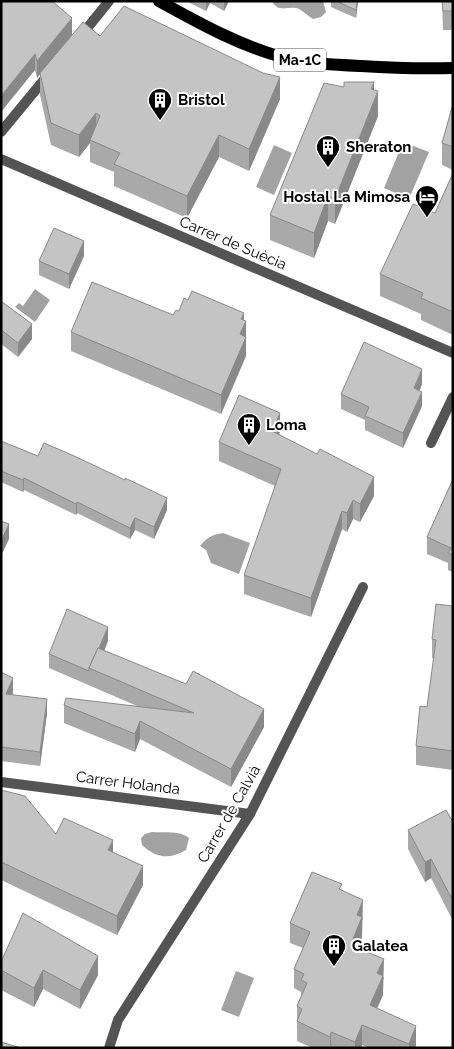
<svg xmlns="http://www.w3.org/2000/svg" width="454" height="1049" font-family="Raleway,sans-serif">
<style>
.water{fill:#a2a2a2}
.lines{fill:none;stroke-linecap:round;stroke-linejoin:round}
.minor{stroke:#545454;stroke-width:10}
.primary{stroke:#000;stroke-width:12}
.wall{fill:#a9a9a9}
.shaded-wall{fill:#898989}
.building{fill:#c4c4c4;stroke:#898989}
.labels{text-anchor:middle;dominant-baseline:central;stroke-width:4;stroke-linejoin:round;paint-order:stroke}
.shield{fill:#fff;stroke:#4c4c4c;stroke-width:1}
.shield-label{font-size:14px;font-weight:bold;fill:#000}
.poi-label{font-size:15px;font-weight:bold;fill:#000;stroke:#fff;text-anchor:start}
.street-label{font-size:15px;fill:#000;stroke:#fff}
</style>
<rect width="100%" height="100%" fill="#fff"/>
<g class="water">
<path d="M 272,1 L 323,1 L 326,12 L 321,17 L 313,19 C 308,16 303,11 299,9 C 289,5 278,14 272,1 Z"/>
<polygon points="403,142 429,152 409,199 384,188"/>
<polygon points="274,145 292,153 274,195 256,187"/>
<polygon points="35,289 50,300 35,322 15,307 19,303 23,306"/>
<path d="M 223,533 L 250,543 L 239,574 L 211,563 L 206,550 L 200,546 C 207,537 212,535 223,533 Z"/>
<path d="M 152,832 C 164,833 180,830 189,838 L 186,850 C 169,860 156,858 142,845 L 141,838 L 145,834 Z"/>
<polygon points="236,971 254,978 239,1017 221,1010"/>
</g>
<g class="lines">
<g class="minor">
<polyline points="80,37 109,1"/>
<polyline points="1,132 48,75"/>
<polyline points="1,159 453,353"/>
<polyline points="431,443 453,397"/>
<polyline points="1,782 250,814"/>
<polyline points="109,1048 118,1020 250,814 363,587"/>
</g>
<path class="primary" d="M 159,1 C 199,23 240,46 285,58 C 309,64 336,65 361,66 C 392,68 422,69 453,68"/>
</g>
<g class="wall">
<polygon points="1,1 72,34 100,36 280,99 249,171 219,157 187,218 114,186 114,172 90,162 90,143 79,157 51,145 40,95 40,74 37,78 35,70"/>
<polygon points="186,1 229,1 224,11 210,3 206,11"/>
<polygon points="331,1 358,1 356,18 331,7"/>
<polygon points="442,1 453,1 453,30 443,30"/>
<polygon points="344,87 374,90 378,116 335,224 328,221 314,258 270,240 270,215"/>
<polygon points="453,104 453,170 442,165 442,143"/>
<polygon points="453,173 453,335 421,320 421,314 380,296 380,274 435,213"/>
<polygon points="84,256 69,289 39,275 39,261"/>
<polygon points="1,301 32,339 18,357 1,344"/>
<polygon points="173,315 244,320 246,321 246,356 221,414 71,351 71,332"/>
<polygon points="422,384 420,390 422,406 403,448 365,430 365,420 341,409 341,394"/>
<polygon points="280,432 279,434 374,496 360,522 353,519 347,532 342,529 311,617 244,594 244,575 275,486 219,461 219,442"/>
<polygon points="1,441 167,510 154,539 135,530 130,539 77,513 76,515 24,490 23,492 1,482"/>
<polygon points="453,479 453,572 448,570 448,563 427,554 427,537"/>
<polygon points="453,606 453,770 416,765 416,746 427,707 434,659 432,658 432,639"/>
<polygon points="108,641 104,650 264,727 231,787 140,739 135,752 64,723 64,705 137,706 49,668 49,654"/>
<polygon points="1,672 13,693 12,695 47,713 40,766 1,761"/>
<polygon points="1,790 56,834 113,852 143,885 117,935 1,880"/>
<polygon points="453,822 453,921 431,878 425,882 408,849 408,830"/>
<polygon points="342,890 363,919 362,921 362,937 360,942 363,950 384,978 383,980 383,995 377,1008 416,1045 415,1048 370,1048 362,1045 361,1048 313,1048 297,1041 297,1006 301,997 301,992 294,988 294,969 303,948 290,943 290,923"/>
<polygon points="1,962 98,975 80,1009 43,989 34,1007 1,990"/>
</g>
<g class="shaded-wall">
<polygon points="206,1 210,1 210,3 206,11"/>
<polygon points="224,1 229,1 224,11"/>
<polygon points="357,1 358,1 356,18 356,10"/>
<polygon points="72,18 72,35 37,78 37,61"/>
<polygon points="35,54 35,70 1,112 1,96"/>
<polygon points="280,77 280,99 249,171 249,149"/>
<polygon points="374,82 374,102 378,91 378,116 335,224 335,199"/>
<polygon points="96,113 96,135 90,140 90,143 79,157 79,135"/>
<polygon points="219,135 219,157 187,218 187,196"/>
<polygon points="328,196 328,221 314,258 314,233"/>
<polygon points="84,241 84,256 69,289 69,274"/>
<polygon points="244,313 244,325 246,321 246,356 221,414 221,395 240,334 241,319"/>
<polygon points="32,324 32,339 18,357 18,343"/>
<polygon points="422,369 422,384 414,403 414,388"/>
<polygon points="422,392 422,406 403,448 403,433"/>
<polygon points="280,413 280,432 272,450 272,431"/>
<polygon points="374,477 374,496 360,522 360,504"/>
<polygon points="24,478 24,490 23,492 23,480"/>
<polygon points="167,498 167,510 154,539 154,527"/>
<polygon points="353,500 353,519 347,532 347,513"/>
<polygon points="77,502 77,513 76,515 76,504"/>
<polygon points="342,511 342,529 311,617 311,598"/>
<polygon points="135,518 135,530 130,539 130,528"/>
<polygon points="9,524 9,539 1,556 1,541"/>
<polygon points="108,627 108,641 96,671 90,668"/>
<polygon points="13,678 13,693 6,708 6,694"/>
<polygon points="47,699 47,713 40,766 40,752"/>
<polygon points="264,709 264,727 231,787 231,769"/>
<polygon points="140,721 140,739 135,752 135,734"/>
<polygon points="113,840 113,858 108,850"/>
<polygon points="431,859 431,878 425,882 425,862"/>
<polygon points="143,866 143,885 117,935 117,916"/>
<polygon points="363,900 362,937 353,958 353,939 357,915"/>
<polygon points="98,956 98,975 80,1009 80,990"/>
<polygon points="384,959 383,995 370,1024 370,1005 377,973"/>
<polygon points="43,970 43,989 34,1007 34,988"/>
<polygon points="362,1025 362,1045 361,1048 355,1048 355,1042"/>
<polygon points="416,1026 416,1045 415,1048 409,1048 409,1044"/>
<polygon points="331,1032 331,1048 330,1048 330,1037"/>
</g>
<g class="building">
<polygon points="1,1 52,1 72,18 37,61 35,54 1,96"/>
<polygon points="336,1 357,1 356,10"/>
<polygon points="442,1 453,1 453,11 443,11"/>
<polygon points="124,6 263,73 280,77 249,149 219,135 187,196 114,164 120,153 90,140 100,116 96,113 79,135 51,123 40,73 83,22 100,36"/>
<polygon points="344,82 374,82 371,89 378,91 335,199 328,196 314,233 270,215 324,83 344,87"/>
<polygon points="453,104 453,147 442,143"/>
<polygon points="453,173 453,312 421,298 423,293 380,274 413,204 435,213"/>
<polygon points="54,228 84,241 69,274 39,261"/>
<polygon points="92,282 173,315 176,310 179,311 184,298 188,300 192,291 244,313 241,319 246,321 240,334 246,337 221,395 71,332"/>
<polygon points="1,301 32,324 18,343 1,330"/>
<polygon points="364,342 422,369 414,388 422,392 403,433 365,416 369,407 341,394"/>
<polygon points="239,395 280,413 272,431 317,454 320,449 374,477 360,504 353,500 347,513 342,511 311,598 244,575 281,469 219,442"/>
<polygon points="1,441 38,456 44,443 72,455 125,480 125,478 167,498 154,527 135,518 130,528 77,502 76,504 24,478 23,480 1,471"/>
<polygon points="453,479 453,555 448,553 451,548 427,537"/>
<polygon points="1,521 9,524 1,541"/>
<polygon points="436,604 453,606 453,751 416,746 420,706 427,707 436,640 432,639"/>
<polygon points="67,609 108,627 99,648 98,648 89,668 89,671 49,654"/>
<polygon points="98,648 186,684 193,671 264,709 231,769 140,721 135,734 64,705 66,698 194,713 89,668"/>
<polygon points="1,672 13,678 6,694 47,699 40,752 1,747"/>
<polygon points="1,790 25,796 56,834 64,818 113,840 108,850 143,866 117,916 1,862"/>
<polygon points="446,810 453,822 453,901 431,859 425,862 408,830"/>
<polygon points="312,872 342,884 339,889 363,900 357,915 362,917 353,939 363,943 360,949 384,959 377,973 383,976 370,1005 416,1026 409,1044 362,1025 355,1042 331,1032 330,1037 297,1021 302,1009 297,1006 307,983 301,980 304,974 294,969 310,932 290,923"/>
<polygon points="23,913 98,956 80,990 43,970 34,988 1,970 1,962"/>
<polygon points="1,1042 21,1048 1,1048"/>
</g>
<defs>
<g id="building-pin" transform="scale(1.25)"><path d="M0 17L-7.5 6A9.5 9.5 0 1 1 7.5 6Z" fill="#000" stroke="#fff"/><path d="M-4-6H4V6H1V3H-1V6H-4ZM-2.5-4.3h1.7v1.8h-1.7ZM.8-4.3h1.7v1.8H.8ZM-2.5-1h1.7V.8h-1.7ZM.8-1h1.7V.8H.8Z" fill="#fff"/></g>
<g id="hotel-pin" transform="scale(1.25)"><path d="M0 17L-7.5 6A9.5 9.5 0 1 1 7.5 6Z" fill="#000" stroke="#fff"/><path d="M-6-4.5h1.5V1H6V5H4.5V3h-9V5H-6ZM-4 0a1.8 1.8 0 1 1 3.6 0ZM.5 0V-2.5h3Q6-2.5 6 0Z" fill="#fff"/></g>
</defs>
<g fill-rule="evenodd">
<use href="#building-pin" x="160" y="100"/>
<use href="#building-pin" x="328" y="147"/>
<use href="#hotel-pin" x="427" y="197"/>
<use href="#building-pin" x="249" y="425"/>
<use href="#building-pin" x="334" y="946"/>
</g>
<g class="labels">
<rect class="shield" x="274" y="48.5" width="52" height="23" rx="4"/>
<g class="shield-label">
<text x="300" y="60">Ma-1C</text>
</g>
<g class="poi-label">
<text x="178" y="100">Bristol</text>
<text x="346" y="147">Sheraton</text>
<text x="410" y="197" text-anchor="end">Hostal La Mimosa</text>
<text x="266" y="425">Loma</text>
<text x="352" y="946">Galatea</text>
</g>
<g class="street-label">
<text transform="translate(233 243) rotate(23)">Carrer de Suècia</text>
<text transform="translate(128 783) rotate(7)">Carrer Holanda</text>
<text transform="translate(229 814) rotate(-60)">Carrer de Calvià</text>
</g>
</g>
<rect width="454" height="1049" fill="none" stroke="#000000" stroke-width="5"/>
</svg>
